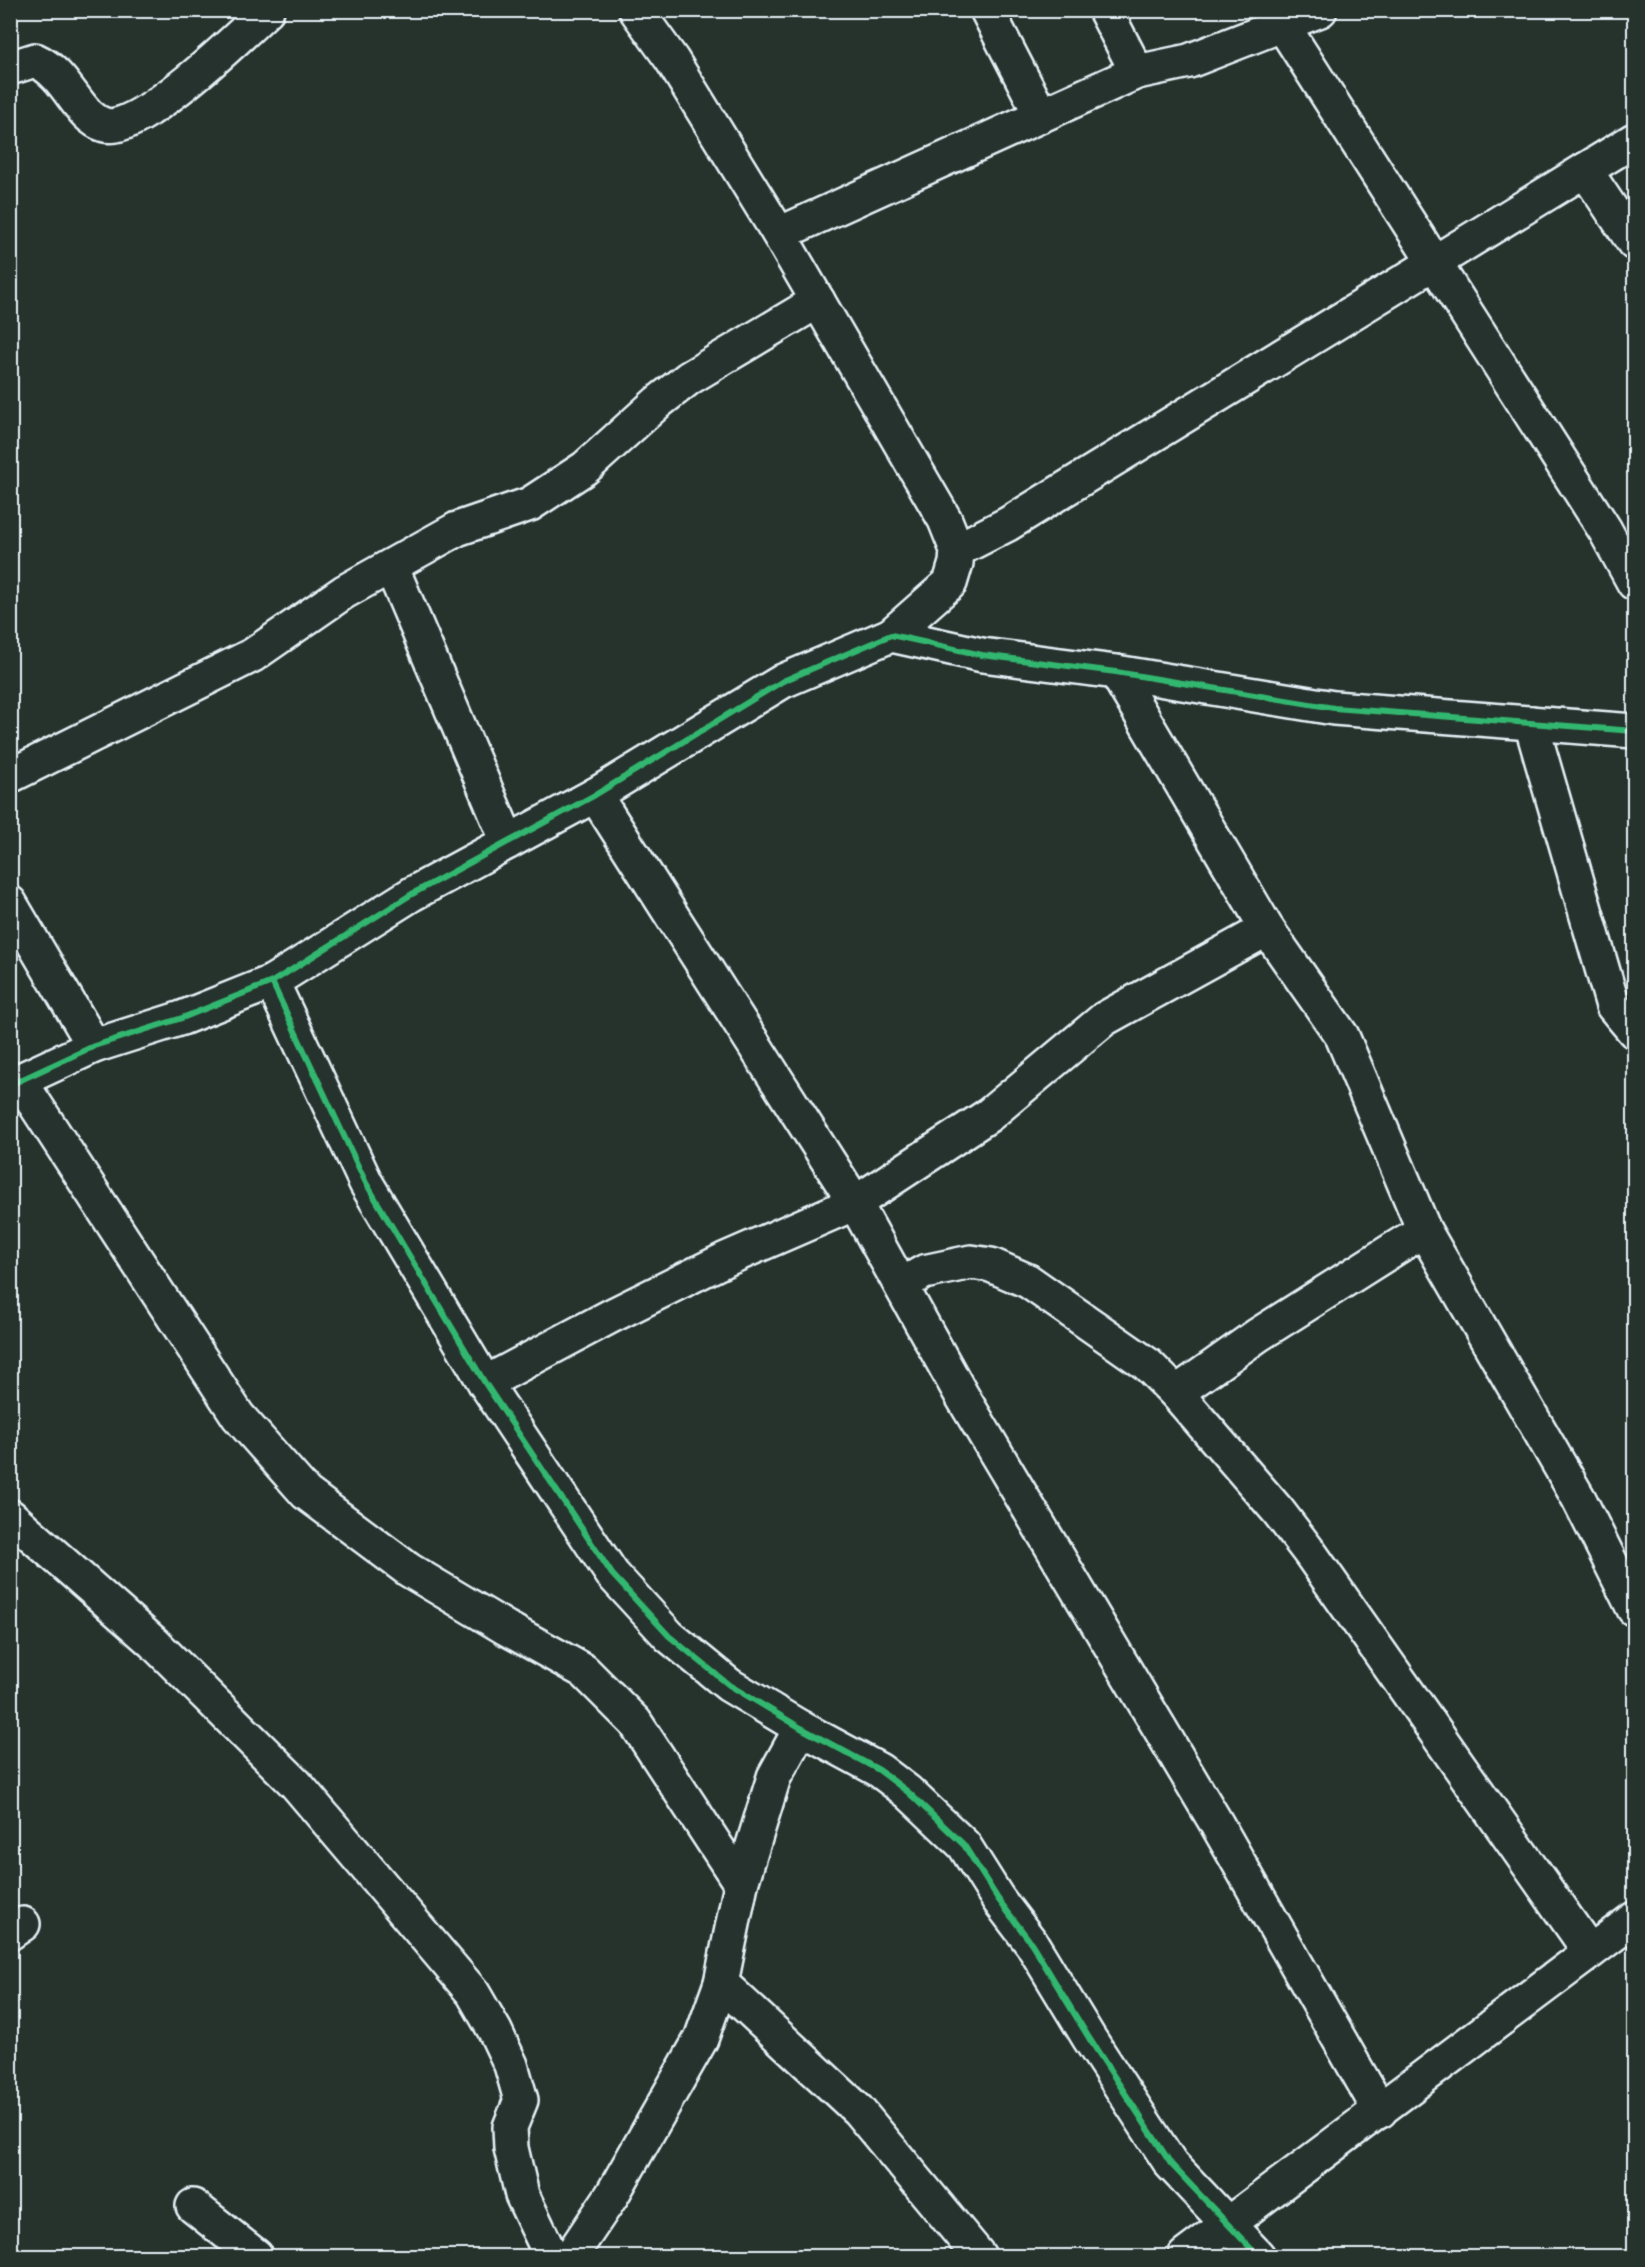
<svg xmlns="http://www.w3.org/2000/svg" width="1645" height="2267" font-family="Delius,sans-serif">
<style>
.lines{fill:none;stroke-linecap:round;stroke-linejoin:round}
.street-casing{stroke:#e8f1f8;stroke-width:38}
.secondary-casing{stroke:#e8f1f8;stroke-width:38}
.primary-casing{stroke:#e8f1f8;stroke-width:38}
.street{stroke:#26332d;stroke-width:33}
.secondary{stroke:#26332d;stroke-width:33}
.primary{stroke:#26332d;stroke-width:33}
.cycleway-casing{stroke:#26332d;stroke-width:10}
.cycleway{stroke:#33b770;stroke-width:6}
</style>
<rect width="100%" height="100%" fill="#26332d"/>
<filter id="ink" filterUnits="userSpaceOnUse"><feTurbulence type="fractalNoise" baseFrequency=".0167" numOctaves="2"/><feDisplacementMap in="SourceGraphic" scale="12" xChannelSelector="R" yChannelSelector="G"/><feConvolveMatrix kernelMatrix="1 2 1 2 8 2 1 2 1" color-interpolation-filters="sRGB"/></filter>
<g filter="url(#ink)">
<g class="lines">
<g class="street-casing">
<g id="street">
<polyline points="987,10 1041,115"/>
<polyline points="1105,10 1137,72"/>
<polyline points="1273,10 1605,530 1634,583"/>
<path d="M 10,68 L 35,60 C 69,75 76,116 105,125 C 138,135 242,34 267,10"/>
<polyline points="1585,170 1634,243"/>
<polyline points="779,234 1137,72 1189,61 1320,10"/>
<polyline points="957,550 1008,524 1634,140"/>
<polyline points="391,566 508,842"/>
<polyline points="1116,672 1267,929 1342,1036 1424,1230 1579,1499 1634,1609"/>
<polyline points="1531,723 1613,1006 1634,1031"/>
<polyline points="10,776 253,655 344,592 457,529 530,504 585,468 657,403 689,378 818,301"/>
<polyline points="595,795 855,1203 962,1396 1215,1821 1380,2111"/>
<polyline points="10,903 94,1046"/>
<polyline points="272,982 366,1183 485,1383 612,1574 669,1636 729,1685 801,1728 879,1770 908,1792 964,1845 998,1899 1032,1944 1089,2038 1171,2164 1258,2256"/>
<polyline points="20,1081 238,1416 306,1493 409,1570 506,1628 584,1671 635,1722 741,1884"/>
<polyline points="901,1285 924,1272 971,1262 991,1265 1028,1281 1147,1364 1176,1393 1278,1511 1310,1553 1590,1952"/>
<polyline points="485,1383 611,1316 724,1260 855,1203 989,1115 1104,1019 1267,929"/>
<polyline points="1176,1393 1258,1335 1424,1230"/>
<polyline points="10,1516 154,1643 296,1784 473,1993 495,2031 511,2065 521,2100 510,2127 511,2148 522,2195 551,2256"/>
<polyline points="10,1933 23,1924"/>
<polyline points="721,1983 858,2110 979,2256"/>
<polyline points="193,2206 256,2256"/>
<polyline points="571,2256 612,2195 701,2039 721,1983 741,1884 774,1777 801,1728"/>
</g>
</g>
<g class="secondary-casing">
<g id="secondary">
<polyline points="636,10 672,60 779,234 945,520 957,550 956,563 950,583 891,635"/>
<polyline points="10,1085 94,1046 182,1018 272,982 412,894 595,795 783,681 891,635 982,655 1116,672 1334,708 1634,731"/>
</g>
</g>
<g class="primary-casing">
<polyline id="primary" points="1185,2256 1634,1919"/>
</g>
<use href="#street" class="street"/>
<use href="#secondary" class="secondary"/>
<use href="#primary" class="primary"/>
<g class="cycleway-casing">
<g id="cycleway">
<polyline points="272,982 366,1183 485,1383 612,1574 669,1636 729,1685 801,1728 879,1770 908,1792 964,1845 998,1899 1032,1944 1089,2038 1171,2164 1258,2256"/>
<polyline points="10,1085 94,1046 182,1018 272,982 412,894 595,795 783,681 891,635 982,655 1116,672 1334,708 1634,731"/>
</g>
</g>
<use href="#cycleway" class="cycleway"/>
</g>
</g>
<rect width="1645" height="2267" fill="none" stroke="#26332d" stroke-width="36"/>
<rect x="18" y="18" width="1609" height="2231" fill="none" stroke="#e8f1f8" stroke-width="2" filter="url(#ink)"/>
</svg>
